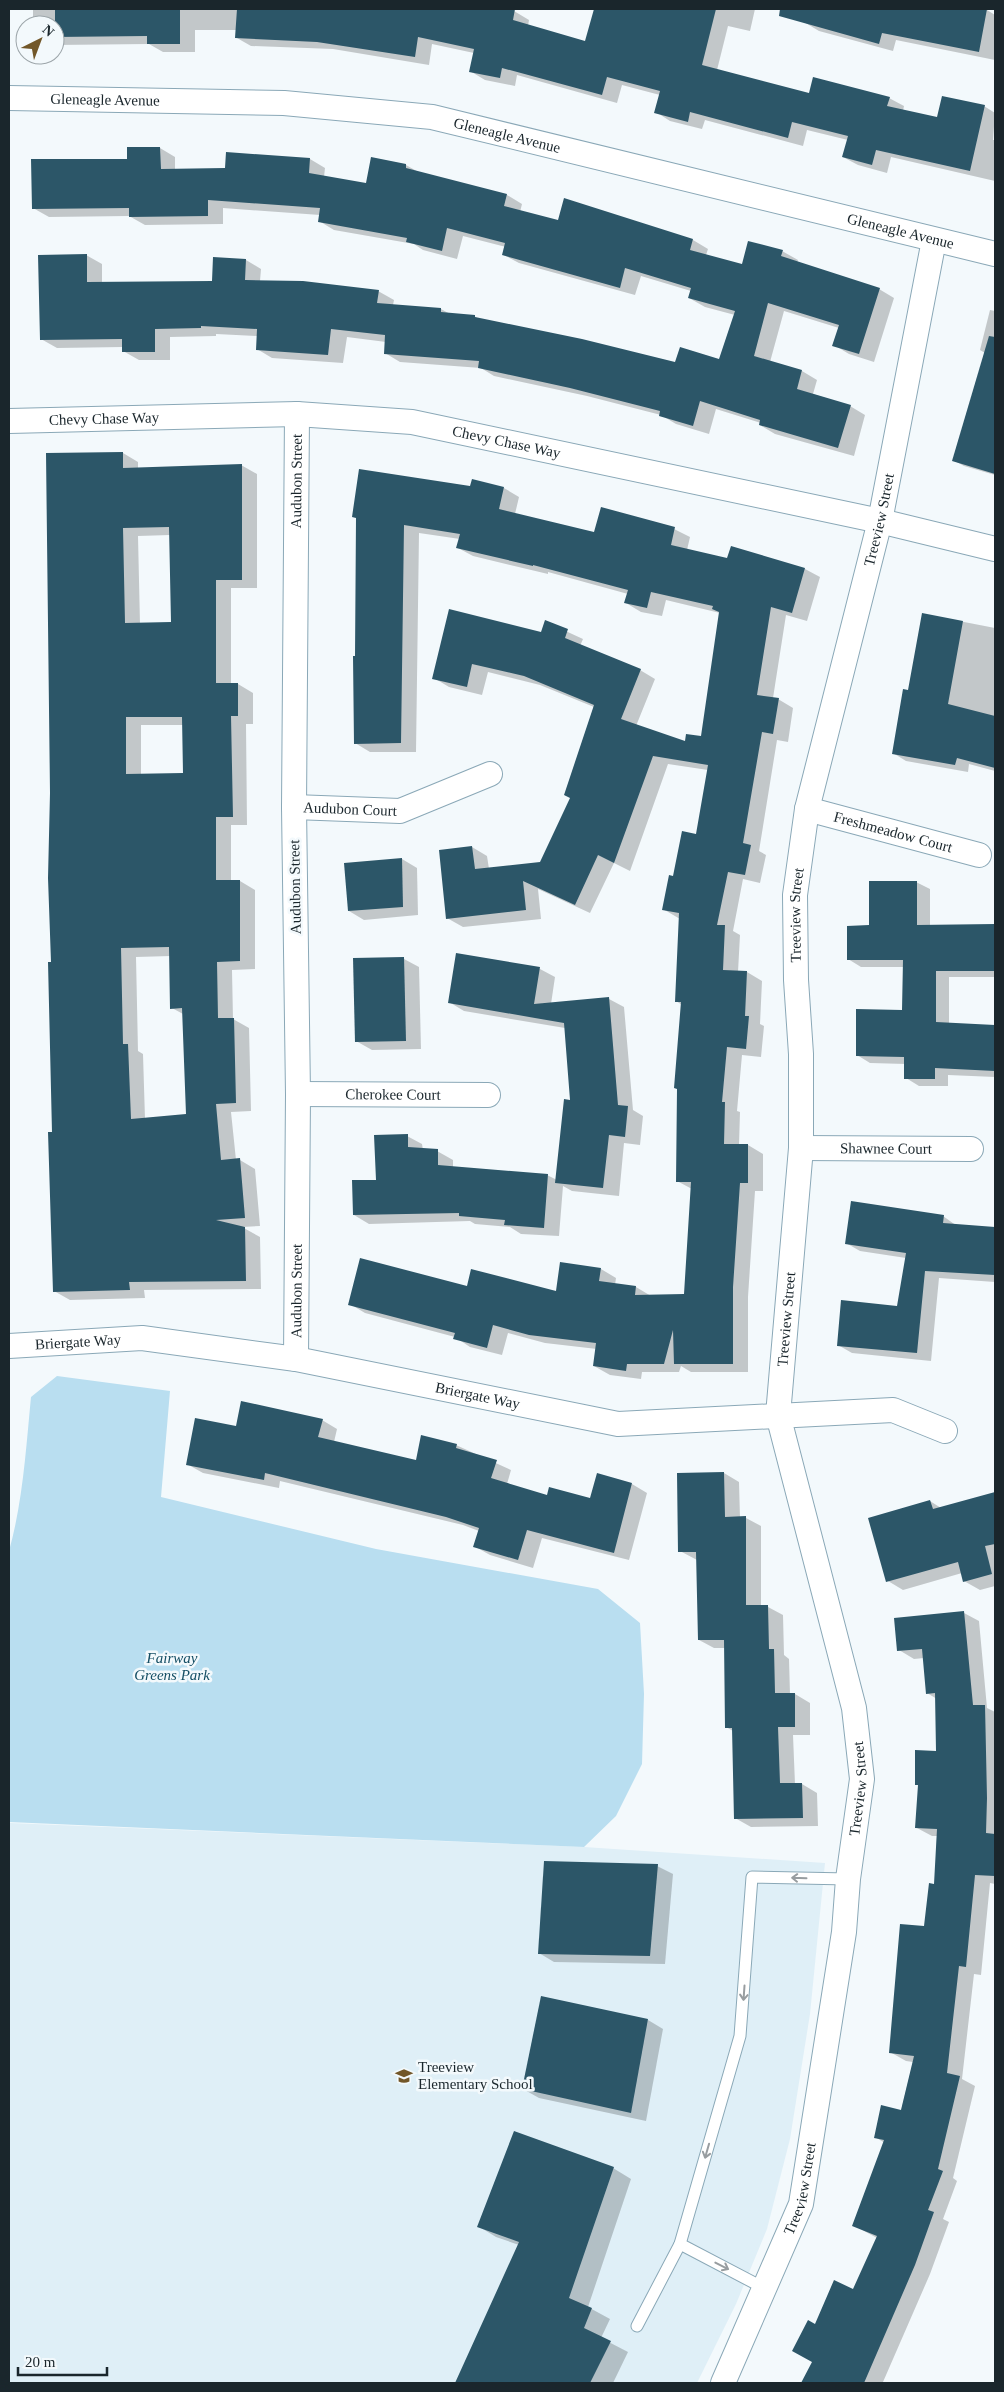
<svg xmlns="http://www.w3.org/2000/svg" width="1004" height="2392" font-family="Georgia,serif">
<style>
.built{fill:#dfeff7}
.green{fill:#b9def0}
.shadow{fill:#0003;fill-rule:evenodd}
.building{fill:#2c5668;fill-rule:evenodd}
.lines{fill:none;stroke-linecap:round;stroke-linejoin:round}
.lane-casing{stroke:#8aa8b7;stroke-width:13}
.street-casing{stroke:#8aa8b7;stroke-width:26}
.lane{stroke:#fff;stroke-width:11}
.street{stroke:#fff;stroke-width:24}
.oneway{stroke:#989da0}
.labels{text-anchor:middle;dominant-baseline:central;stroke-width:5;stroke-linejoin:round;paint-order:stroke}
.street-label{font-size:15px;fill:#1a262c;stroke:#f3f9fc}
.park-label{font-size:15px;font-style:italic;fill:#144e64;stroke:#f3f9fc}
.poi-label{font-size:15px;fill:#1a262c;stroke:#f3f9fc;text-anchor:start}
</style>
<rect width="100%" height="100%" fill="#f3f9fc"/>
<polygon class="built" points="10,1823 584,1847 825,1863 810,2014 790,2139 767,2229 736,2304 697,2383 9,2383"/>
<path class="green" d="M 57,1376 L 170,1391 L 161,1497 L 376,1549 L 598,1589 L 640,1623 L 644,1694 L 642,1764 L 616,1816 L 584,1847 L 9,1822 L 9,1551 C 23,1501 26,1448 31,1397 Z"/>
<g class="shadow">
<polygon points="33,9 503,9 514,11 529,20 528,26 586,42 657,43 667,9 755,9 750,31 728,26 717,70 810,95 889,98 904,106 903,111 938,119 984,106 995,113 993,140 995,140 995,181 891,157 887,173 858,165 843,157 848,140 807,130 803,146 705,120 702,129 670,121 656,112 660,95 622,85 617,103 517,75 515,86 485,80 470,71 474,53 432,44 429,65 333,49 251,46 237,38 237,30 195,30 195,52 163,52 149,44 55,45 55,25 33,25"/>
<polygon points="777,9 987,10 995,15 995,60 896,40 893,51 819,31 804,22 806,16"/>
<polygon points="160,148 175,157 175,170 226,169 310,159 325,168 324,177 367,185 406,165 420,173 507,195 522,204 520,212 559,222 564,200 693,240 708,249 706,255 743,266 782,251 798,260 797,263 879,289 894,298 874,362 849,354 834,345 839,328 784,311 770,362 802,371 817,380 813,394 850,406 865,415 854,456 775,434 760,425 761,423 716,409 709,434 676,424 661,415 587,396 494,376 481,368 400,362 385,353 386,342 347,337 343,363 272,358 257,349 257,336 216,334 216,336 170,337 170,360 139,360 123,351 123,347 57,348 41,339 86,255 102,264 102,283 213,282 246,260 261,269 260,281 378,291 394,300 393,305 441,309 450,314 474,316 480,320 676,364 720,360 735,315 705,307 689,298 691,291 641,276 635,295 519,263 504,255 506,247 463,236 457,259 423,250 414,244 334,230 319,221 320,215 223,208 223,224 145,225 129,216 49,217 33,208 129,160"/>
<polygon points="990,310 995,311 995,475 964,466 953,460 985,353 980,350"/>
<path d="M 123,453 L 138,462 L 138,469 L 241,465 L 257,474 L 257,588 L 231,588 L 231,684 L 238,684 L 253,693 L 253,724 L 246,724 L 247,825 L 231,825 L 231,881 L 240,881 L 255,890 L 255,969 L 232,970 L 233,1019 L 249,1028 L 251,1111 L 231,1112 L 236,1160 L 240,1160 L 255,1169 L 260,1226 L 242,1227 L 260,1237 L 261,1289 L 144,1290 L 145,1298 L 70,1300 L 54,1291 L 53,963 ZM 170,535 L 172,623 L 140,624 L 138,536 ZM 141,725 L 183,725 L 184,774 L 141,775 ZM 171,956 L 172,1008 L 183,1014 L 187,1116 L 145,1119 L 143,1054 L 138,1051 L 136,957 Z"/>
<polygon points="473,481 504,488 519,497 515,514 595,534 674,529 690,537 687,550 728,559 732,547 805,569 820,577 807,621 786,615 773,698 778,699 793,708 788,742 777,740 759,851 766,855 760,883 743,879 733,931 740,935 738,972 747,972 762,981 760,1024 764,1026 761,1057 742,1055 737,1111 740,1112 739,1145 748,1145 763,1154 763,1191 755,1191 748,1297 748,1372 691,1372 681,1366 679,1372 642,1372 641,1379 610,1375 594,1366 597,1349 545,1343 508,1333 502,1355 470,1347 455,1337 365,1313 350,1304 468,1287 557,1293 601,1269 616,1278 615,1285 636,1287 651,1296 685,1295 692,1189 677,1181 682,1005 676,1001 680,919 663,909 674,877 697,835 708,770 668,764 630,871 614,863 590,913 538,889 541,919 463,927 447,918 472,847 487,856 489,869 541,863 571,798 594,707 540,685 488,672 482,695 449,687 434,678 542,633 546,622 583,639 580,646 640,670 655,679 636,726 686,743 702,738 720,613 666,600 662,616 641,612 626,603 628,594 548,572 548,574 473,556 458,548 460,539 419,533 416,752 370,752 355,743 357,518 471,488"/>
<polygon points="923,614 995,628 995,771 969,764 968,772 906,761 893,753 909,692"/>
<polygon points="402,859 417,868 418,915 364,920 349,911"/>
<polygon points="916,882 930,889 930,926 995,926 995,977 949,977 949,1024 995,1026 995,1077 948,1075 948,1086 919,1086 906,1078 906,1064 870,1063 857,1055 903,1011 904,967 861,967 848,959 871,927"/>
<polygon points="457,954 540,969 555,977 551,1004 609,999 624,1007 633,1110 643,1116 640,1145 624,1143 619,1196 572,1191 563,1186 559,1236 521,1234 510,1227 475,1224 470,1221 369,1224 354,1215 407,1136 422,1144 423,1150 437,1151 453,1160 453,1167 547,1175 557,1180 572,1101 565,1028 464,1011 449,1002"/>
<polygon points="404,959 419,967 421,1049 372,1050 356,1041"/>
<polygon points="943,1216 957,1226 995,1229 995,1282 939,1278 931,1361 852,1353 838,1345 898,1307 906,1258 860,1251 846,1243"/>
<polygon points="322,1420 337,1429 334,1442 416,1461 456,1445 511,1470 507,1484 548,1496 591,1500 632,1484 647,1493 629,1560 542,1538 533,1568 490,1555 474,1546 479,1531 463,1525 280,1481 279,1488 203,1473 187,1464 237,1428"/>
<polygon points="724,1473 739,1482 740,1518 746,1518 761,1526 761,1607 768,1607 783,1615 784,1655 789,1659 790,1694 795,1694 810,1703 810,1735 793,1735 795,1784 802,1784 817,1793 818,1826 751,1827 735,1818 733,1731 726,1727 726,1648 714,1648 699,1640 697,1560 680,1551"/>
<polygon points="995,1493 995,1586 980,1590 964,1581 962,1573 903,1590 888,1581 930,1501 941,1508"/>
<polygon points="964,1613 979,1621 987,1708 995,1712 995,1884 990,1883 981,1975 974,1974 962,2079 975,2086 953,2178 957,2181 943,2219 949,2222 930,2274 883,2382 885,2383 802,2383 813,2362 816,2326 854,2291 877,2238 853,2225 885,2143 875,2137 901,2111 913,2062 906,2061 890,2052 926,1928 935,1885 937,1836 932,1836 917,1828 919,1786 916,1784 937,1752 937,1699 927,1693 924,1658 914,1659 899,1650"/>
<polygon points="657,1866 673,1874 665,1964 554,1962 539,1953"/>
<polygon points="648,2020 663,2029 646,2121 539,2098 523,2089"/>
<polygon points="613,2168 631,2179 588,2307 610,2319 601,2338 628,2352 613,2383 456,2383 519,2245 496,2237 478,2226"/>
</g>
<g class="building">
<polygon points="55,9 180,9 180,44 147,44 147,36 55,37"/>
<polygon points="237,9 515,9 513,20 585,41 594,9 716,9 702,65 809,93 813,77 890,97 887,106 937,117 942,96 985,105 970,171 876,150 872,165 842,157 848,136 792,122 788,138 690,112 688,122 654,113 660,91 607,77 602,95 502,68 500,78 469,72 474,49 418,37 415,57 317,42 235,38"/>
<polygon points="780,9 987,9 979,52 882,33 879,44 779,16"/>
<polygon points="127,147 160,147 161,169 225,168 226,152 310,158 309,173 366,183 371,157 406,164 406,168 507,194 504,206 558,220 564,198 693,239 690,250 742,264 748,241 783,250 781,256 880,288 859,354 832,346 839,325 768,303 754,356 802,370 797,389 851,405 838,448 759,425 760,420 700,401 693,426 659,416 660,411 570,388 478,368 479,361 384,354 385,335 331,329 328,355 256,350 257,329 201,326 201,328 155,329 155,352 122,352 122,339 40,340 38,255 87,254 87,282 212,281 213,257 246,259 245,280 303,281 379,290 377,303 441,308 441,312 475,315 475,317 582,339 675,362 680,347 719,359 735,311 688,298 691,288 625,268 620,288 502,255 505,243 447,228 442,251 406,242 407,238 318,222 320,208 208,200 208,216 129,217 129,208 32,209 31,159 127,159"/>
<polygon points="989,336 995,337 995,474 952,461"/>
<path d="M 123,452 L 123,468 L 242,464 L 242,580 L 216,580 L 216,683 L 238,683 L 238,716 L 231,716 L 233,817 L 216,817 L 216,880 L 240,880 L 240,961 L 217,962 L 218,1018 L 234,1018 L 236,1103 L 216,1104 L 221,1160 L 240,1158 L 245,1218 L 216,1220 L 245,1227 L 246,1281 L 129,1282 L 130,1290 L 53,1292 L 48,1132 L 52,1132 L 48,962 L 51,962 L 48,878 L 50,793 L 46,453 ZM 169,527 L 171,622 L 125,623 L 123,528 ZM 126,717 L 182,717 L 183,773 L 126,774 ZM 169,947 L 170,1009 L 182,1008 L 186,1114 L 131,1119 L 128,1044 L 123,1044 L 121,948 Z"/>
<polygon points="359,469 470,486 472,479 504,487 499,509 594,532 601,507 675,527 671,545 727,558 731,546 805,568 792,613 771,607 757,695 779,698 773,734 762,732 743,843 751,845 745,875 728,872 717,925 725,925 723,970 747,971 745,1016 749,1016 746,1049 727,1047 722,1102 725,1102 724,1144 748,1144 748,1183 740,1183 733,1287 733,1364 674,1364 673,1330 664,1364 627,1364 626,1371 593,1366 596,1343 529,1335 493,1325 487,1348 453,1339 455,1333 348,1305 360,1258 467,1286 471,1269 556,1291 560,1262 601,1268 599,1281 636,1286 635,1295 684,1294 691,1182 676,1182 677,1089 674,1088 681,1002 675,1002 679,913 662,910 669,875 673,876 682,831 696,834 708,765 653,756 614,863 598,855 575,905 523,881 526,910 446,919 439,850 472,846 475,869 540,862 570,798 564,795 594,705 524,676 472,664 467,687 432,679 449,609 541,632 545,620 568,629 565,638 641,669 621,719 685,741 686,734 701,736 719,612 712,609 713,606 651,592 647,608 624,603 628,590 533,565 533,566 456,548 460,534 404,525 401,743 354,744 353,656 355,656 356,518 352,517"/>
<polygon points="922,613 963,621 948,704 995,716 995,768 957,758 955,765 892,754 903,689 908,690"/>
<polygon points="402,858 403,907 348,911 344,863"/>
<polygon points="869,881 917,881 917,925 995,924 995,971 936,971 936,1022 995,1025 995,1071 935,1068 935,1079 904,1079 904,1057 856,1056 856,1009 902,1010 903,960 847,960 847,926 869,925"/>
<polygon points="456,953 540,967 534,1004 609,997 618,1105 628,1106 625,1137 609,1135 603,1188 555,1183 564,1099 570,1100 564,1023 448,1003"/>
<polygon points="404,957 406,1041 355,1042 353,958"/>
<polygon points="408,1134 408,1147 438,1149 438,1165 548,1174 544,1228 504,1225 505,1220 459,1216 459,1213 353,1215 352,1180 376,1180 374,1135"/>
<polygon points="851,1201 944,1215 943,1223 995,1227 995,1275 925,1271 917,1353 837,1346 841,1300 897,1306 906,1253 845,1244"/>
<polygon points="241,1401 323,1419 318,1437 416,1460 421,1435 457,1444 456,1448 497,1460 491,1478 547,1495 549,1487 590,1498 597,1473 632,1483 614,1553 527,1530 518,1560 473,1547 479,1528 446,1517 265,1473 264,1480 186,1465 195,1418 236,1426"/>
<polygon points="724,1472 725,1517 746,1516 746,1605 768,1605 769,1649 774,1649 775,1693 795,1693 795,1727 778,1727 780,1783 802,1783 803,1818 734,1819 732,1728 725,1728 724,1640 698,1640 696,1552 678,1552 677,1473"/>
<polygon points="995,1492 995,1544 985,1546 992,1574 963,1582 958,1562 886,1582 868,1518 930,1500 933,1509"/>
<polygon points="964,1611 973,1705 985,1705 987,1798 986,1833 995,1834 995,1876 975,1875 966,1967 959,1966 947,2073 960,2076 938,2169 943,2171 928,2210 934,2212 915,2265 864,2383 801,2383 812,2362 792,2351 808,2320 815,2324 834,2280 853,2289 877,2236 852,2226 884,2140 874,2138 881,2105 901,2110 914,2056 889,2053 900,1924 924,1926 929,1883 934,1884 937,1829 915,1828 918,1785 915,1785 915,1750 936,1751 935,1693 926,1694 922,1649 897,1651 894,1618"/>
<polygon points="544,1861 658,1864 650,1956 538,1954"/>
<polygon points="541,1996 648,2019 631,2113 522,2089"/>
<polygon points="514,2131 614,2167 569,2298 592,2308 584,2328 611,2341 590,2383 455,2383 519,2242 477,2227"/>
</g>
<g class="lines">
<g class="lane-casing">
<g id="lane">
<polyline points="680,2244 764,2288"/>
<polyline points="637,2326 680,2244 740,2036 752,1877 848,1879"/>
</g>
</g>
<g class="street-casing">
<g id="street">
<path id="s1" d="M 9,98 L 284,103 L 432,117 L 995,254"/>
<path id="s2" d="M 9,421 L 297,414 L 412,422 L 880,521 L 995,549"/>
<path id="s3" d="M 294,807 L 400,811 L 490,774"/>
<path id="s4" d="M 807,809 L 979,855"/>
<path id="s5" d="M 298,1094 L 488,1095"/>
<path id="s6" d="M 801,1148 L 971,1149"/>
<path id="s7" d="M 9,1346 L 142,1338 L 296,1359 L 618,1424 L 893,1410 L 945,1431"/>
<path id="s8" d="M 296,1359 L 298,1094 L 294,807 L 297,414"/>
<path id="s9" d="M 723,2383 L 801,2204 L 844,1932 L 848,1879 L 862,1779 L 854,1708 L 778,1415 L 801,1148 L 801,1054 L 796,980 L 795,895 L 807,809 L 880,521 L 934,240"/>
</g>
</g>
<use href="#lane" class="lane"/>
<use href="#street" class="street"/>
</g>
<defs><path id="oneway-shaft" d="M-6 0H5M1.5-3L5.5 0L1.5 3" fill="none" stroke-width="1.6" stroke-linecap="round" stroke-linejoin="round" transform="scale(1.25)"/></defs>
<g class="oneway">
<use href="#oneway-shaft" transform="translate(799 1878) rotate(-178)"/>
<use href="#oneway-shaft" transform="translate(744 1993) rotate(94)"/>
<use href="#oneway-shaft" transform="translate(707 2151) rotate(106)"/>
<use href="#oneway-shaft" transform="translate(722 2266) rotate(27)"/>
</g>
<defs>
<g id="school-bare" transform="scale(1.35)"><path d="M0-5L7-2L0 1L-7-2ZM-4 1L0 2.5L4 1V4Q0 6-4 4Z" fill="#725729" stroke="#f3f9fc" stroke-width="2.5" paint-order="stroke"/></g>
</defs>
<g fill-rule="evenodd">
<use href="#school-bare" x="404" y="2076"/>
</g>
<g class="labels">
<g class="street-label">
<text stroke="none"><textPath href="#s1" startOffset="96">Gleneagle Avenue</textPath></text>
<text stroke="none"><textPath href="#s1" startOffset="501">Gleneagle Avenue</textPath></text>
<text stroke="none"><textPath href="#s1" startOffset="906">Gleneagle Avenue</textPath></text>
<text stroke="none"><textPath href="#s2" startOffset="95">Chevy Chase Way</textPath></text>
<text stroke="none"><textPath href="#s2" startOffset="500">Chevy Chase Way</textPath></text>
<text stroke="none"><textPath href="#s8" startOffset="878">Audubon Street</textPath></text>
<text stroke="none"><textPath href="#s9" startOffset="1905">Treeview Street</textPath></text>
<text stroke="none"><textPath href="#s3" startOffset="56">Audubon Court</textPath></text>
<text stroke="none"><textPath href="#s4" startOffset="89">Freshmeadow Court</textPath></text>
<text transform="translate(295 887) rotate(-91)">Audubon Street</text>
<text stroke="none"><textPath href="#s9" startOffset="1500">Treeview Street</textPath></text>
<text stroke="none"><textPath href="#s5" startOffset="95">Cherokee Court</textPath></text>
<text stroke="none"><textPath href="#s6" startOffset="85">Shawnee Court</textPath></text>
<text stroke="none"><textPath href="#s8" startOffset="68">Audubon Street</textPath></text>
<text stroke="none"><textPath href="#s9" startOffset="1095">Treeview Street</textPath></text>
<text stroke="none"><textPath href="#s7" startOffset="69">Briergate Way</textPath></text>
<text stroke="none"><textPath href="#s7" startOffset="474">Briergate Way</textPath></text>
<text stroke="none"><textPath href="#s9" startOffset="615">Treeview Street</textPath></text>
<text stroke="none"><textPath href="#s9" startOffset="210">Treeview Street</textPath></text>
</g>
<g class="park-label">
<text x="172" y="1658">Fairway<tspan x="172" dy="17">Greens Park</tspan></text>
</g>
<g class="poi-label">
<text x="418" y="2067">Treeview<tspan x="418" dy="17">Elementary School</tspan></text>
</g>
</g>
<rect width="1004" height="2392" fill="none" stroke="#1a262c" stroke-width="20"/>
<g transform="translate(40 40) rotate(42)"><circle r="24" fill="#f3f9fc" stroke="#9ca5a9"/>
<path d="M0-4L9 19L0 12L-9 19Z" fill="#725729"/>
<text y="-8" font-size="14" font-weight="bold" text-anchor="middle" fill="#1a262c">N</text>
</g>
<path d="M18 2367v8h89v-8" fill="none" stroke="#1a262c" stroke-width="2.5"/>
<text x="25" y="2367" font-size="15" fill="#1a262c" stroke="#f3f9fc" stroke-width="4" paint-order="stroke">20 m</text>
</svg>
